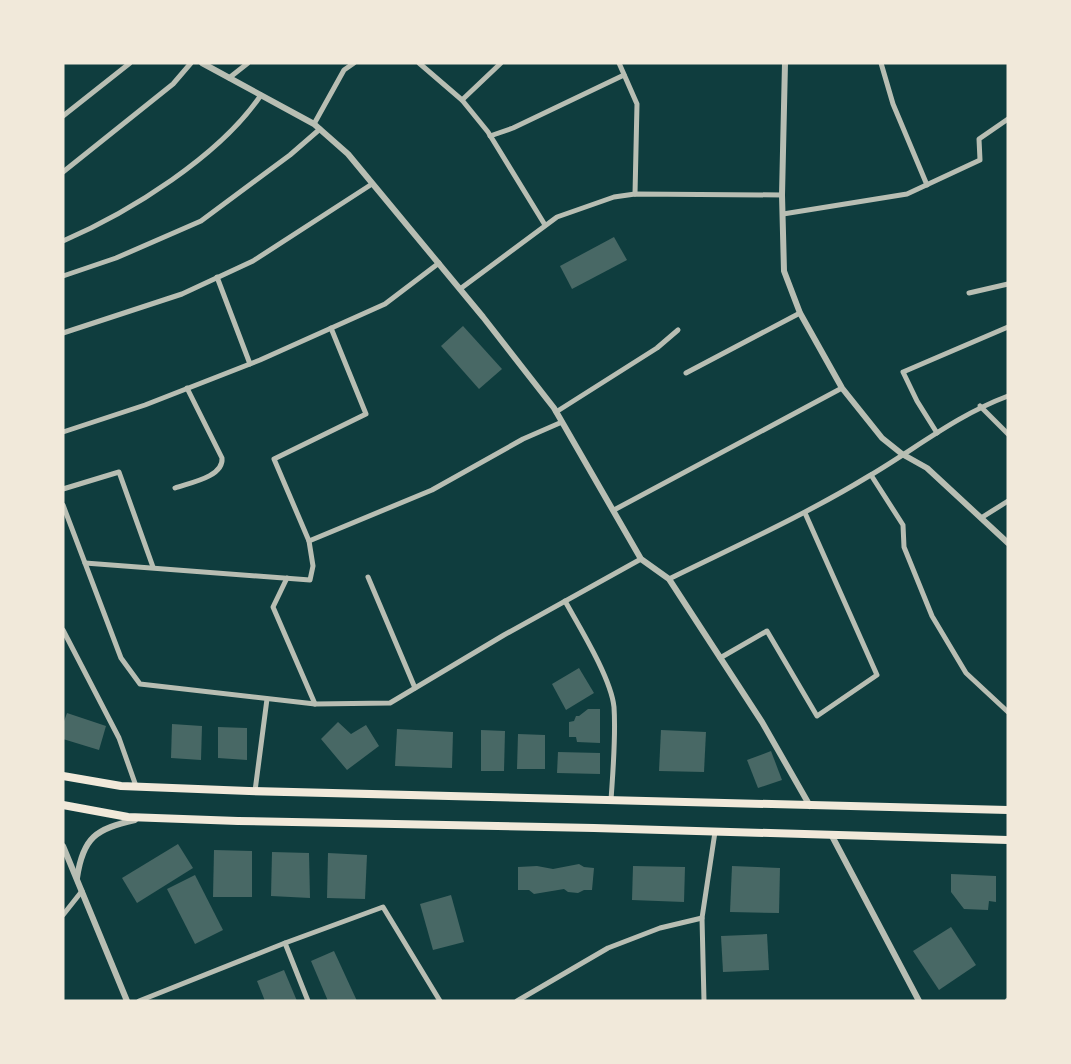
<svg xmlns="http://www.w3.org/2000/svg" width="1071" height="1064" font-family="Roboto,sans-serif">
<style>
.building{fill:#486865}
.lines{fill:none;stroke-linecap:round;stroke-linejoin:round}
.minor{stroke:#b8beb3;stroke-width:5}
.tertiary{stroke:#b8beb3;stroke-width:6}
.primary{stroke:#f1e9da;stroke-width:8}
</style>
<rect width="100%" height="100%" fill="#0f3d3e"/>
<g class="building">
<polygon points="614,237 627,260 572,289 560,266"/>
<polygon points="463,326 502,369 479,389 441,346"/>
<polygon points="579,668 594,693 566,710 552,684"/>
<polygon points="588,709 600,709 600,743 577,742 576,737 569,737 569,722 574,721 576,716 579,716"/>
<polygon points="67,713 106,726 99,750 63,739 63,724"/>
<polygon points="338,722 351,734 366,725 379,746 347,770 321,739"/>
<polygon points="172,724 202,726 201,760 171,758"/>
<polygon points="218,727 247,728 247,760 218,758"/>
<polygon points="397,729 453,732 452,768 395,766"/>
<polygon points="481,730 505,731 504,771 481,771"/>
<polygon points="661,730 706,732 704,772 659,771"/>
<polygon points="518,734 545,735 545,769 517,769"/>
<polygon points="771,751 782,780 758,788 747,760"/>
<polygon points="558,752 600,753 600,774 557,773"/>
<polygon points="178,844 193,868 137,903 122,878"/>
<polygon points="214,850 252,851 252,897 213,897"/>
<polygon points="272,852 309,853 310,898 271,896"/>
<polygon points="328,853 367,855 365,899 327,898"/>
<polygon points="579,864 584,867 594,868 592,890 584,890 578,893 568,892 564,889 534,894 529,890 518,890 518,867 537,866 553,869"/>
<polygon points="633,866 685,867 684,902 632,900"/>
<polygon points="732,866 780,868 779,913 730,912"/>
<polygon points="951,874 996,876 996,902 989,901 988,910 964,909 951,892"/>
<polygon points="195,875 223,930 195,944 167,889"/>
<polygon points="451,895 464,942 433,950 420,904"/>
<polygon points="951,927 976,965 939,990 913,951"/>
<polygon points="767,934 769,970 723,972 721,936"/>
<polygon points="334,951 357,1001 328,1001 311,961"/>
<polygon points="284,970 297,1001 265,1001 257,981"/>
</g>
<g class="lines">
<g class="minor">
<polyline points="419,63 462,100 488,132 545,225"/>
<polyline points="619,63 637,104 635,194"/>
<polyline points="881,63 893,104 927,185"/>
<polyline points="229,78 248,63"/>
<polyline points="462,100 501,63"/>
<polyline points="63,116 130,63"/>
<polyline points="314,124 344,70 354,63"/>
<polyline points="490,136 513,128 624,75"/>
<polyline points="63,172 173,84 191,63"/>
<polyline points="783,214 907,194 980,160 979,139 1008,119"/>
<path d="M 63,241 C 130,212 220,156 261,95"/>
<polyline points="63,276 116,258 201,221 290,155 320,129"/>
<polyline points="217,277 250,364"/>
<polyline points="460,289 557,217 614,197 635,194 782,195"/>
<polyline points="969,293 1008,284"/>
<polyline points="63,333 182,294 253,261 372,184"/>
<polyline points="686,373 800,313"/>
<polyline points="980,406 1008,434"/>
<polyline points="556,412 657,348 678,330"/>
<polyline points="63,432 145,405 260,360 385,304 439,263"/>
<polyline points="937,433 917,401 903,372 1008,327"/>
<polyline points="871,475 903,525 904,547 932,616 966,673 1008,712"/>
<path d="M 175,488 C 189,483 224,477 222,458 L 187,388"/>
<polyline points="63,489 119,472 153,567"/>
<polyline points="63,505 121,658 140,684 315,704 390,703 504,635 641,559"/>
<polyline points="614,510 842,388"/>
<polyline points="981,518 1008,501"/>
<polyline points="309,541 274,459 366,414 331,328"/>
<polyline points="85,563 310,580 313,566 309,541 432,490 523,439 562,422"/>
<polyline points="368,577 415,688"/>
<polyline points="287,578 273,607 315,704"/>
<path d="M 669,579 C 736,546 805,515 869,476 C 915,449 957,415 1008,396"/>
<path d="M 565,601 C 580,628 611,678 614,707 C 616,737 613,770 611,800"/>
<polyline points="63,630 119,738 136,786"/>
<polyline points="720,658 767,631 817,716 877,675 805,513"/>
<polyline points="255,791 267,699"/>
<polyline points="63,915 82,891"/>
<polyline points="285,943 308,1001"/>
<polyline points="139,1001 285,943 383,907 440,1001"/>
<polyline points="517,1001 608,948 660,928 702,918"/>
<polyline points="704,1001 702,918 715,832"/>
<polyline points="1007,1001 1008,1000"/>
</g>
<g class="tertiary">
<polyline points="202,63 314,124 348,154 483,317 554,408 641,559 669,579 762,722 810,806"/>
<polyline points="785,63 782,195 784,271 800,313 842,388 882,438 902,454 927,468 1008,543"/>
<polyline points="832,836 919,1001"/>
<polyline points="63,846 127,1001"/>
<path d="M 77,878 C 83,837 96,829 135,820"/>
</g>
<g class="primary">
<polyline points="63,776 121,786 249,791 1008,810"/>
<polyline points="63,805 128,817 238,821 594,828 1008,840"/>
</g>
</g>
<rect width="1071" height="1064" fill="none" stroke="#f1e9da" stroke-width="129"/>
</svg>
